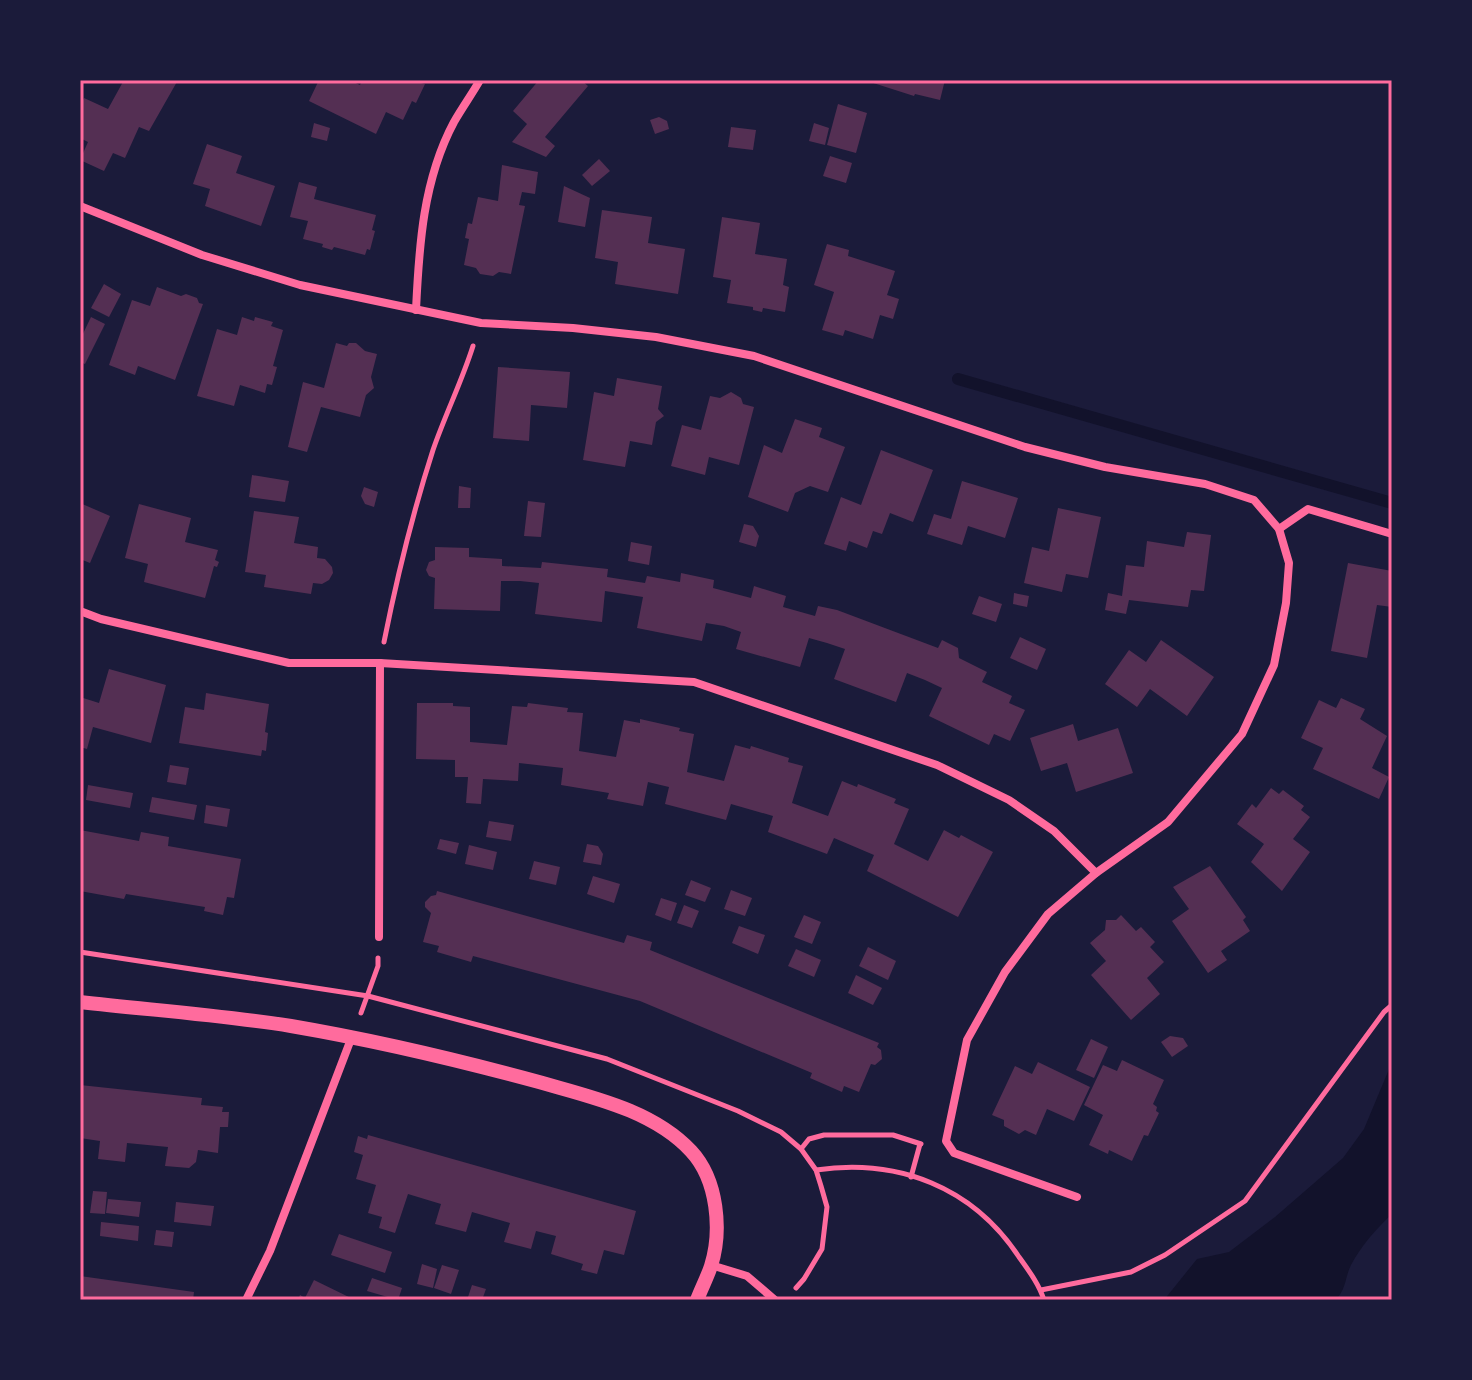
<svg xmlns="http://www.w3.org/2000/svg" width="1472" height="1380" font-family="Quicksand,sans-serif">
<style>
.water{fill:#12122b}
.lines{fill:none;stroke-linecap:round;stroke-linejoin:round}
.stream{stroke:#12122b;stroke-width:12}
.building{fill:#542f53}
.path{stroke:#ff6b9d;stroke-width:5}
.minor{stroke:#ff6b9d;stroke-width:8}
.tertiary{stroke:#ff6b9d;stroke-width:14}
.neatline{fill:none;stroke:#ff6b9d;stroke-width:3}
</style>
<rect width="100%" height="100%" fill="#1b1b3a"/>
<path class="water" d="M 1392,1062 L 1392,1214 C 1376,1229 1361,1246 1351,1265 C 1345,1277 1346,1291 1335,1300 L 1164,1300 L 1197,1259 L 1229,1252 L 1275,1217 L 1343,1158 L 1364,1129 Z"/>
<g class="lines">
<polyline class="stream" points="958,379 1392,503"/>
</g>
<g class="building">
<polygon points="124,80 178,80 149,131 139,127 125,158 113,153 104,171 80,160 88,142 80,138 82,119 80,118 80,107 84,98 108,109"/>
<polygon points="319,80 349,80 360,85 362,80 422,80 421,83 425,84 416,103 412,101 403,120 386,112 376,134 309,101"/>
<polygon points="539,80 581,80 588,86 545,137 555,146 546,157 512,142 527,124 513,111"/>
<polygon points="945,80 940,100 915,94 914,96 867,81"/>
<polygon points="838,104 867,113 856,153 827,145"/>
<polygon points="659,117 667,121 669,129 655,134 650,120"/>
<polygon points="314,123 330,128 327,141 311,137"/>
<polygon points="814,123 829,128 825,145 809,141"/>
<polygon points="731,127 756,130 753,150 728,147"/>
<polygon points="207,144 242,156 236,173 275,186 261,226 205,206 210,189 193,184"/>
<polygon points="830,156 852,163 846,183 823,176"/>
<polygon points="599,159 610,171 592,186 582,175"/>
<polygon points="502,165 538,172 535,194 522,192 519,205 525,206 511,274 499,272 493,276 480,274 476,268 464,265 469,239 465,238 468,223 472,224 478,197 498,201"/>
<polygon points="299,182 317,187 314,199 376,215 372,230 375,231 370,250 367,249 365,255 334,247 332,250 322,247 323,244 303,239 308,221 290,217"/>
<polygon points="564,186 590,198 585,227 558,222"/>
<polygon points="602,210 652,217 648,243 685,249 678,294 615,284 618,262 595,258"/>
<polygon points="722,217 760,223 755,254 787,259 783,285 789,287 785,312 763,308 762,312 753,310 753,307 727,303 731,280 713,277"/>
<polygon points="827,244 849,250 848,256 895,271 887,295 899,299 893,319 880,315 873,339 845,330 843,336 822,330 834,292 814,285"/>
<polygon points="104,284 121,294 109,317 91,308"/>
<polygon points="157,287 181,296 186,294 197,298 199,303 203,304 175,380 138,366 135,375 109,365 132,300 150,306"/>
<polygon points="91,317 105,324 85,364 80,362 80,340"/>
<polygon points="242,317 254,321 255,317 273,322 271,326 283,330 273,366 277,367 272,385 267,384 265,393 240,385 234,406 197,396 217,329 237,335"/>
<polygon points="336,343 347,346 349,343 356,343 365,351 377,354 371,377 374,388 366,395 360,417 321,407 307,452 288,447 303,382 324,388"/>
<polygon points="498,367 570,372 567,408 531,405 529,441 493,438"/>
<polygon points="617,378 662,386 658,409 664,416 656,422 652,445 630,441 625,467 583,460 594,392 614,396"/>
<polygon points="731,392 741,398 743,404 754,407 739,465 709,457 705,475 671,466 682,425 701,430 710,396 720,398"/>
<polygon points="795,419 822,428 819,437 845,447 828,492 810,486 795,493 788,512 748,497 764,445 782,453"/>
<polygon points="881,450 933,470 913,522 890,513 882,534 873,531 867,548 849,541 846,551 824,544 841,497 861,505"/>
<polygon points="252,475 289,481 285,502 249,497"/>
<polygon points="962,481 1018,498 1005,538 968,526 962,545 927,534 934,514 951,519"/>
<polygon points="459,486 471,488 470,508 458,508"/>
<polygon points="364,487 378,492 374,507 365,504 361,496"/>
<polygon points="528,501 545,503 541,537 524,536"/>
<polygon points="80,503 110,516 90,563 80,559"/>
<polygon points="139,504 191,518 185,542 218,550 215,560 219,562 217,567 214,566 205,598 144,582 148,564 125,558"/>
<polygon points="1058,508 1101,517 1088,578 1066,574 1062,592 1024,583 1032,547 1049,551"/>
<polygon points="254,511 299,517 294,543 318,547 317,558 325,559 332,567 333,573 329,580 322,584 313,583 311,594 264,587 266,575 245,572"/>
<polygon points="744,524 753,526 759,536 756,547 739,542"/>
<polygon points="1187,532 1211,535 1204,591 1191,590 1188,607 1129,600 1126,614 1105,610 1108,593 1122,596 1126,565 1144,567 1147,541 1184,547"/>
<polygon points="631,542 652,546 649,565 628,561"/>
<polygon points="435,547 469,548 469,557 502,559 502,566 541,568 542,562 608,569 607,577 645,583 647,576 680,582 681,573 714,580 713,588 751,598 754,586 786,596 783,607 815,616 818,606 837,610 938,648 942,640 958,648 959,658 987,672 982,682 1012,696 1009,703 1025,710 1010,741 994,734 989,745 929,716 942,688 925,680 907,673 896,702 834,679 845,649 827,643 809,638 800,667 736,649 741,632 724,626 706,623 702,641 637,628 643,597 605,591 602,622 535,614 539,583 520,581 501,581 500,611 434,609 435,578 429,576 426,570 429,562 435,560"/>
<polygon points="1348,563 1392,571 1392,607 1377,605 1367,658 1331,651"/>
<polygon points="1014,593 1029,596 1027,607 1013,604"/>
<polygon points="979,596 1002,604 996,622 972,614"/>
<polygon points="1020,637 1046,649 1037,670 1010,658"/>
<polygon points="1161,640 1214,677 1187,716 1150,689 1137,707 1105,684 1129,650 1146,662"/>
<polygon points="109,669 166,685 151,743 93,727 87,749 80,747 80,697 99,703"/>
<polygon points="206,693 269,704 265,732 268,733 266,751 262,750 261,756 179,743 185,707 204,710"/>
<polygon points="1341,698 1365,709 1360,719 1387,736 1372,768 1389,777 1379,799 1313,769 1323,748 1301,738 1319,700 1336,708"/>
<polygon points="417,703 453,703 453,706 470,707 470,742 507,745 512,706 527,707 528,703 568,708 567,712 583,713 579,751 616,757 624,720 640,723 640,719 680,728 679,731 694,734 687,772 724,781 735,745 750,749 751,746 789,758 788,762 803,766 792,803 828,816 842,781 857,787 858,784 896,799 894,803 909,809 894,844 928,861 944,830 959,838 961,835 993,852 958,917 867,871 874,855 834,838 827,854 768,832 773,816 731,804 726,820 665,804 669,787 648,782 643,806 607,799 609,793 561,785 563,768 519,763 518,781 483,779 481,804 466,803 468,777 455,777 455,760 416,759"/>
<polygon points="1073,724 1078,741 1118,728 1133,773 1076,792 1067,763 1041,771 1030,738"/>
<polygon points="170,765 189,768 186,785 167,782"/>
<polygon points="88,785 133,793 130,808 86,800"/>
<polygon points="1271,788 1279,794 1283,790 1304,806 1301,810 1310,817 1293,839 1310,852 1282,891 1251,862 1264,844 1237,824 1252,804 1256,808"/>
<polygon points="152,797 197,805 194,820 149,812"/>
<polygon points="206,805 230,809 227,827 204,823"/>
<polygon points="489,821 514,825 511,841 486,837"/>
<polygon points="80,830 139,841 141,832 169,837 168,846 241,859 234,898 227,897 223,915 204,911 205,907 126,894 124,899 80,891"/>
<polygon points="440,839 459,843 456,854 437,849"/>
<polygon points="587,844 598,846 603,854 601,865 583,862"/>
<polygon points="469,845 497,852 493,870 465,864"/>
<polygon points="534,861 560,867 556,885 529,879"/>
<polygon points="1210,866 1246,917 1243,920 1250,931 1221,951 1227,960 1208,973 1172,921 1189,909 1173,887"/>
<polygon points="593,876 620,884 614,903 587,894"/>
<polygon points="691,880 711,888 705,902 685,895"/>
<polygon points="731,890 752,898 745,916 724,909"/>
<polygon points="437,891 624,943 627,935 652,942 650,950 879,1043 877,1047 881,1050 882,1059 875,1065 871,1064 859,1092 844,1086 842,1092 810,1078 812,1073 640,1001 473,956 471,962 437,952 439,946 423,942 431,913 425,907 425,902 431,896 436,895"/>
<polygon points="661,898 677,903 671,921 655,915"/>
<polygon points="684,905 699,911 692,928 677,923"/>
<polygon points="804,915 821,922 812,944 794,937"/>
<polygon points="1121,915 1136,931 1141,927 1155,942 1150,947 1164,962 1147,978 1160,994 1131,1020 1091,975 1106,961 1090,943 1105,930 1106,920 1116,920"/>
<polygon points="739,926 765,935 758,954 732,943"/>
<polygon points="868,947 896,961 888,980 859,966"/>
<polygon points="796,949 821,960 814,977 788,966"/>
<polygon points="856,975 882,988 873,1005 848,993"/>
<polygon points="1170,1036 1183,1038 1188,1046 1172,1057 1161,1042"/>
<polygon points="1091,1039 1108,1047 1094,1078 1076,1070"/>
<polygon points="1122,1060 1164,1080 1153,1104 1157,1107 1156,1111 1159,1113 1148,1136 1144,1135 1132,1161 1109,1150 1108,1154 1089,1145 1103,1115 1084,1105 1103,1065 1117,1071"/>
<polygon points="1038,1062 1090,1087 1074,1121 1047,1109 1036,1135 1025,1130 1019,1134 1004,1126 1004,1120 992,1115 1015,1066 1032,1074"/>
<polygon points="80,1085 202,1098 201,1105 223,1107 222,1112 229,1112 228,1127 220,1127 218,1153 198,1150 196,1162 189,1168 165,1166 168,1147 127,1143 125,1162 98,1159 100,1141 80,1138"/>
<polygon points="368,1135 636,1211 624,1255 604,1250 597,1274 581,1270 583,1264 551,1254 556,1236 536,1231 531,1249 504,1242 510,1223 472,1212 466,1232 435,1224 441,1204 408,1194 395,1233 379,1228 382,1217 368,1213 376,1185 356,1179 363,1155 354,1152 358,1136 367,1139"/>
<polygon points="93,1191 107,1192 105,1214 90,1213"/>
<polygon points="108,1199 141,1202 139,1217 106,1213"/>
<polygon points="176,1202 214,1206 211,1226 174,1222"/>
<polygon points="101,1222 139,1226 138,1241 100,1236"/>
<polygon points="156,1230 174,1232 172,1247 154,1245"/>
<polygon points="339,1234 392,1252 385,1273 331,1255"/>
<polygon points="422,1264 437,1269 433,1288 417,1284"/>
<polygon points="442,1265 459,1270 451,1294 434,1288"/>
<polygon points="80,1276 194,1292 193,1300 80,1300"/>
<polygon points="372,1278 402,1288 398,1300 367,1291"/>
<polygon points="314,1280 355,1300 298,1300 300,1295 305,1298"/>
<polygon points="472,1285 486,1289 482,1300 467,1300"/>
</g>
<g class="lines">
<g class="path">
<path d="M 384,642 C 397,577 413,512 433,450 C 445,415 462,381 473,346"/>
<polyline points="80,952 368,996 607,1059 738,1111 781,1132 801,1149 816,1170 821,1186 827,1207 822,1249 804,1279 796,1288"/>
<polyline points="361,1013 378,966 378,958"/>
<polyline points="801,1149 809,1139 824,1135 893,1135 921,1144"/>
<path d="M 816,1170 C 898,1158 973,1187 1019,1257 C 1029,1271 1039,1284 1044,1300"/>
<polyline points="911,1177 920,1144"/>
<polyline points="1041,1290 1131,1272 1165,1255 1245,1201 1384,1012 1392,1005"/>
</g>
<g class="minor">
<polyline points="80,206 202,255 300,285 481,323 573,328 656,337 754,356 1025,447 1105,467 1205,484 1254,500 1279,529 1289,563 1286,603 1274,665 1242,734 1168,822 1096,873 1048,914 1005,972 967,1040 946,1141 954,1153 1077,1197"/>
<path d="M 416,310 C 419,246 423,180 454,122 C 462,108 472,94 480,80"/>
<polyline points="1279,529 1308,509 1392,534"/>
<polyline points="80,611 101,619 289,663 380,663 694,682 937,765 1009,800 1054,831 1096,873"/>
<polyline points="379,937 380,663"/>
<polyline points="711,1265 747,1276 775,1300"/>
<polyline points="246,1300 270,1251 351,1039"/>
</g>
<path class="tertiary" d="M 80,1002 C 150,1010 221,1015 291,1026 C 373,1040 458,1060 539,1082 C 591,1097 653,1110 691,1151 C 718,1180 722,1231 711,1266 C 707,1278 701,1289 697,1300"/>
</g>
<rect width="1472" height="1380" fill="none" stroke="#1b1b3a" stroke-width="164"/>
<rect x="82" y="82" width="1308" height="1216" class="neatline"/>
</svg>
